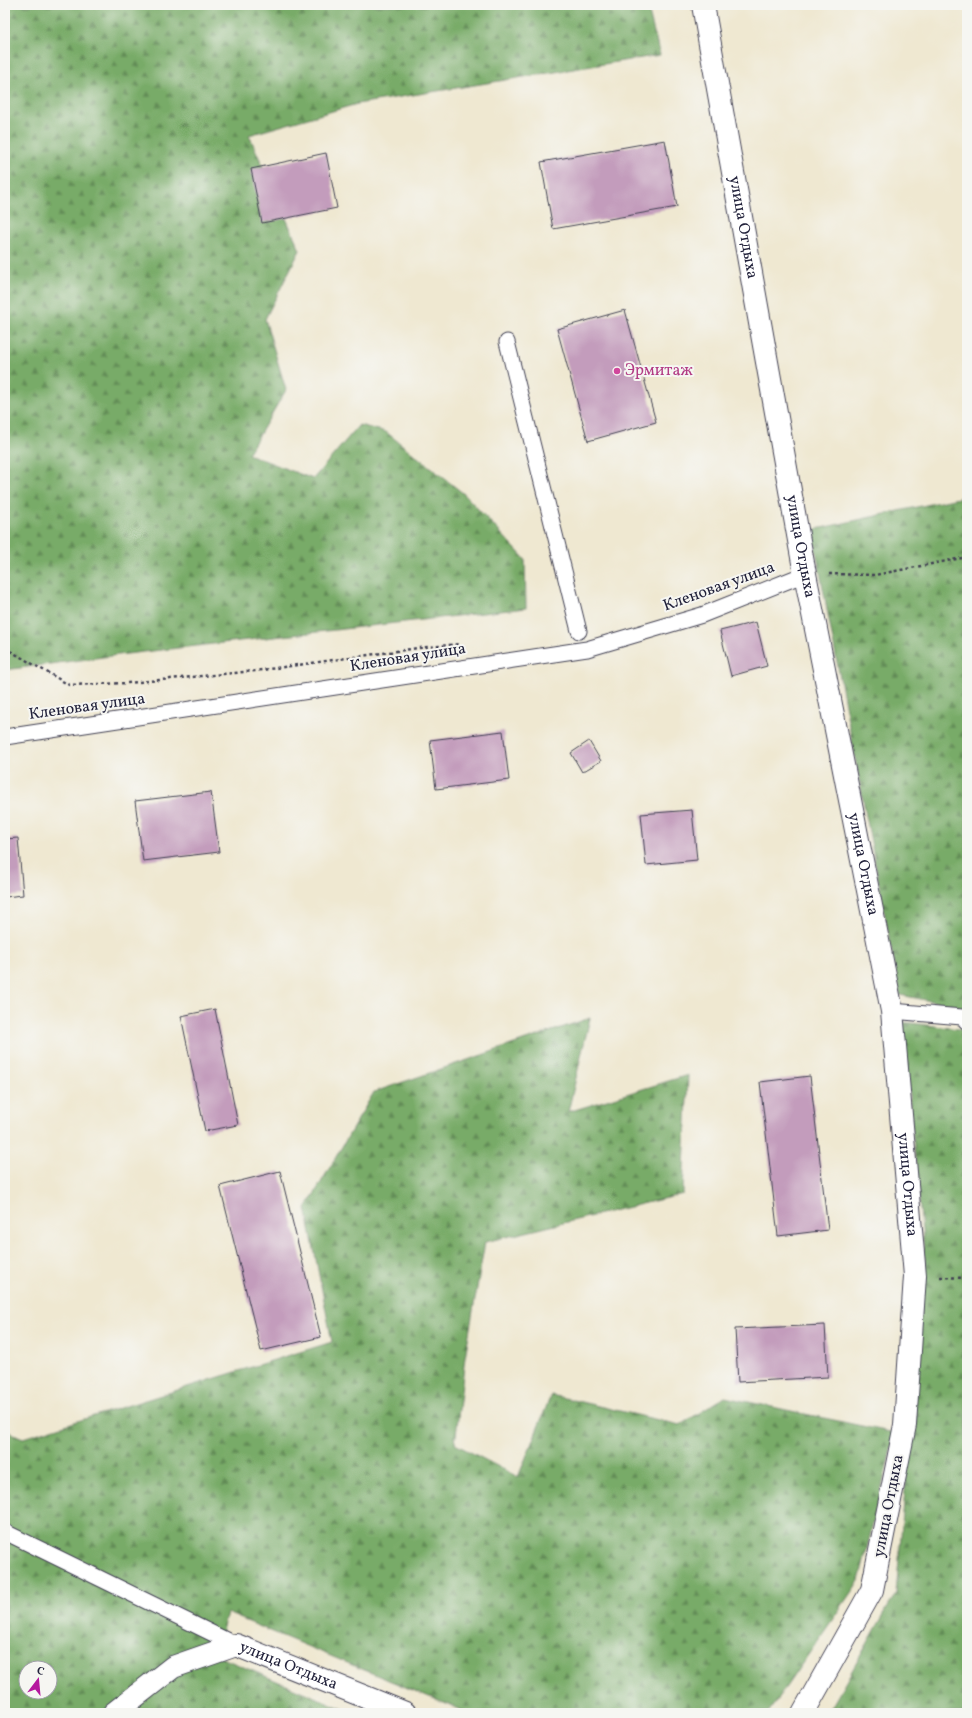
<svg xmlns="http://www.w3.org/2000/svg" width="972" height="1718" font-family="Vollkorn,serif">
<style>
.forest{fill:url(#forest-firs);stroke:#4d6651;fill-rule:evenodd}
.building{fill:#c39cbc}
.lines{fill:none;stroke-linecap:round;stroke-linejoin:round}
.service-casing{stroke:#414052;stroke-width:17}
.minor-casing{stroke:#414052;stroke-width:24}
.path{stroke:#414052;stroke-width:2.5;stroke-dasharray:3 3;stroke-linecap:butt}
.service{stroke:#fff;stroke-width:15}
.minor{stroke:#fff;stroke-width:22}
.hotel-dot{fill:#d1479c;stroke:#f6f6f2;stroke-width:1.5}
.labels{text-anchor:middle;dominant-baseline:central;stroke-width:4;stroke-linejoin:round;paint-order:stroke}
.street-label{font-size:16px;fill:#22223b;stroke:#f6f6f2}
.hotel-label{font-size:16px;fill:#b23c85;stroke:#f6f6f2;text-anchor:start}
</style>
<defs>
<pattern id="forest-firs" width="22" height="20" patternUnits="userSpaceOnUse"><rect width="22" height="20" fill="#78ab67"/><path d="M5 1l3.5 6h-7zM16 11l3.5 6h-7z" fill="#628b56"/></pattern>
</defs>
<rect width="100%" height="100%" fill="#f6f6f2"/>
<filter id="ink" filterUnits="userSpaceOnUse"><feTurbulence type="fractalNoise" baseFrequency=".025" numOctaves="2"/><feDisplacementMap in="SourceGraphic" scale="8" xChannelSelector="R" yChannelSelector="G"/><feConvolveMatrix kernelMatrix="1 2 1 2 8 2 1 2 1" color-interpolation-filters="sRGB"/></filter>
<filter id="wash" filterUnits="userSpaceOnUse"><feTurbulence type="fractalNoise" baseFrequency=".012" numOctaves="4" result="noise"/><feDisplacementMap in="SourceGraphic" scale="16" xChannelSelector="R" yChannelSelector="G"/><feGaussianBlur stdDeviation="0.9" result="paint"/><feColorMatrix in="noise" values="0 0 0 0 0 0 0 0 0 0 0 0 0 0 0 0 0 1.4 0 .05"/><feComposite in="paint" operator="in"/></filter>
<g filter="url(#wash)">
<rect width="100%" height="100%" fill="#efe8d1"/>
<g class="forest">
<polygon points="5,5 647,5 660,55 357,104 249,135 300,250 265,319 286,390 248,454 313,479 359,425 386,432 464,494 525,559 526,608 118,655 5,670"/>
<polygon points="967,496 967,1008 900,995 812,530"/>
<path d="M 590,1018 L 568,1112 L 688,1075 L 683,1194 L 485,1242 L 465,1357 L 455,1444 L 518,1477 L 551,1395 L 680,1425 L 725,1397 L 895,1433 L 859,1581 L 768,1713 L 468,1713 L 227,1613 L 215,1655 L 353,1713 L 5,1713 L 5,1430 L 23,1438 L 332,1342 L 306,1208 L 374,1092 ZM 26,1668 L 50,1668 L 50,1692 L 26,1692 Z"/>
<polygon points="902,1022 967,1030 967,1713 828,1713 896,1593 925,1261"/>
</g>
<g id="blocks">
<g class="building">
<polygon points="665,140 677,207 553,229 541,162"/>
<polygon points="326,153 337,208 262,223 251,169"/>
<polygon points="625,310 656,422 588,441 557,329"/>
<polygon points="756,622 767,666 731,676 720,631"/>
<polygon points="503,731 509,780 436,789 430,740"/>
<polygon points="589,741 601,761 582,772 571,753"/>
<polygon points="211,792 219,852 143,861 135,801"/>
<polygon points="692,810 697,860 646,865 641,814"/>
<polygon points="18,838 23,895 5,897 5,839"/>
<polygon points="215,1009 238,1125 205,1131 181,1016"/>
<polygon points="810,1076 828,1230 778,1236 760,1082"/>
<polygon points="280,1171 321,1337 261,1351 220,1186"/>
<polygon points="825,1325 828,1377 738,1382 735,1329"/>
</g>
</g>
</g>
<g filter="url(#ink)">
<use href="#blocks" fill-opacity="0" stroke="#414052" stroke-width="1"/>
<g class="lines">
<g class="service-casing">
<g id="service">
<polyline points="507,342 579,631"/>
<polyline points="5,737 587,649 702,615 805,574"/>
<polyline points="892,1011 962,1017 967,1022"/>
<polyline points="5,1532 236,1645"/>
</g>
</g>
<g class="minor-casing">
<g id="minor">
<path id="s1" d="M 703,5 L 805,574 L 892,1011 L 915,1276 L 905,1425 L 872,1590 L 803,1713"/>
<path id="s2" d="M 114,1713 L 173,1667 L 236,1645 L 405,1713"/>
</g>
</g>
<g class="path">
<polyline points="829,574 875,575 967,557"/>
<polyline points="5,648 69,685 128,683 255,671 418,648 460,644"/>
<polyline points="940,1277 967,1278"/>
</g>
<use href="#service" class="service"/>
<use href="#minor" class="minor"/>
</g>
</g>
<circle class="hotel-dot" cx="617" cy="371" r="4"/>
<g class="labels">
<g class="street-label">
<text stroke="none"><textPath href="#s1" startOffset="226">улица Отдыха</textPath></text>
<text stroke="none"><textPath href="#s1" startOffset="550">улица Отдыха</textPath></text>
<text transform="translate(719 587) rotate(-20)">Кленовая улица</text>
<text transform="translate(408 658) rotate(-9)">Кленовая улица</text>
<text transform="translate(87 707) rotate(-8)">Кленовая улица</text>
<text stroke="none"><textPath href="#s1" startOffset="874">улица Отдыха</textPath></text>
<text stroke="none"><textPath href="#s1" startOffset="1198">улица Отдыха</textPath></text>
<text transform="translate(889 1506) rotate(-79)">улица Отдыха</text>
<text stroke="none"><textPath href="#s2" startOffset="198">улица Отдыха</textPath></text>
</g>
<g class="hotel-label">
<text x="625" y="371">Эрмитаж</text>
</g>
</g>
<rect width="972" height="1718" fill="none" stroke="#f6f6f2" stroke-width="20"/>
<g transform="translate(38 1680) rotate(16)"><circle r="19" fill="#f6f6f2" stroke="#a1a1a9"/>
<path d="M0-3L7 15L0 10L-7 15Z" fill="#b5179e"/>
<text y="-6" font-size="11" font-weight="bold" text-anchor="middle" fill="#22223b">С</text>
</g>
</svg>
